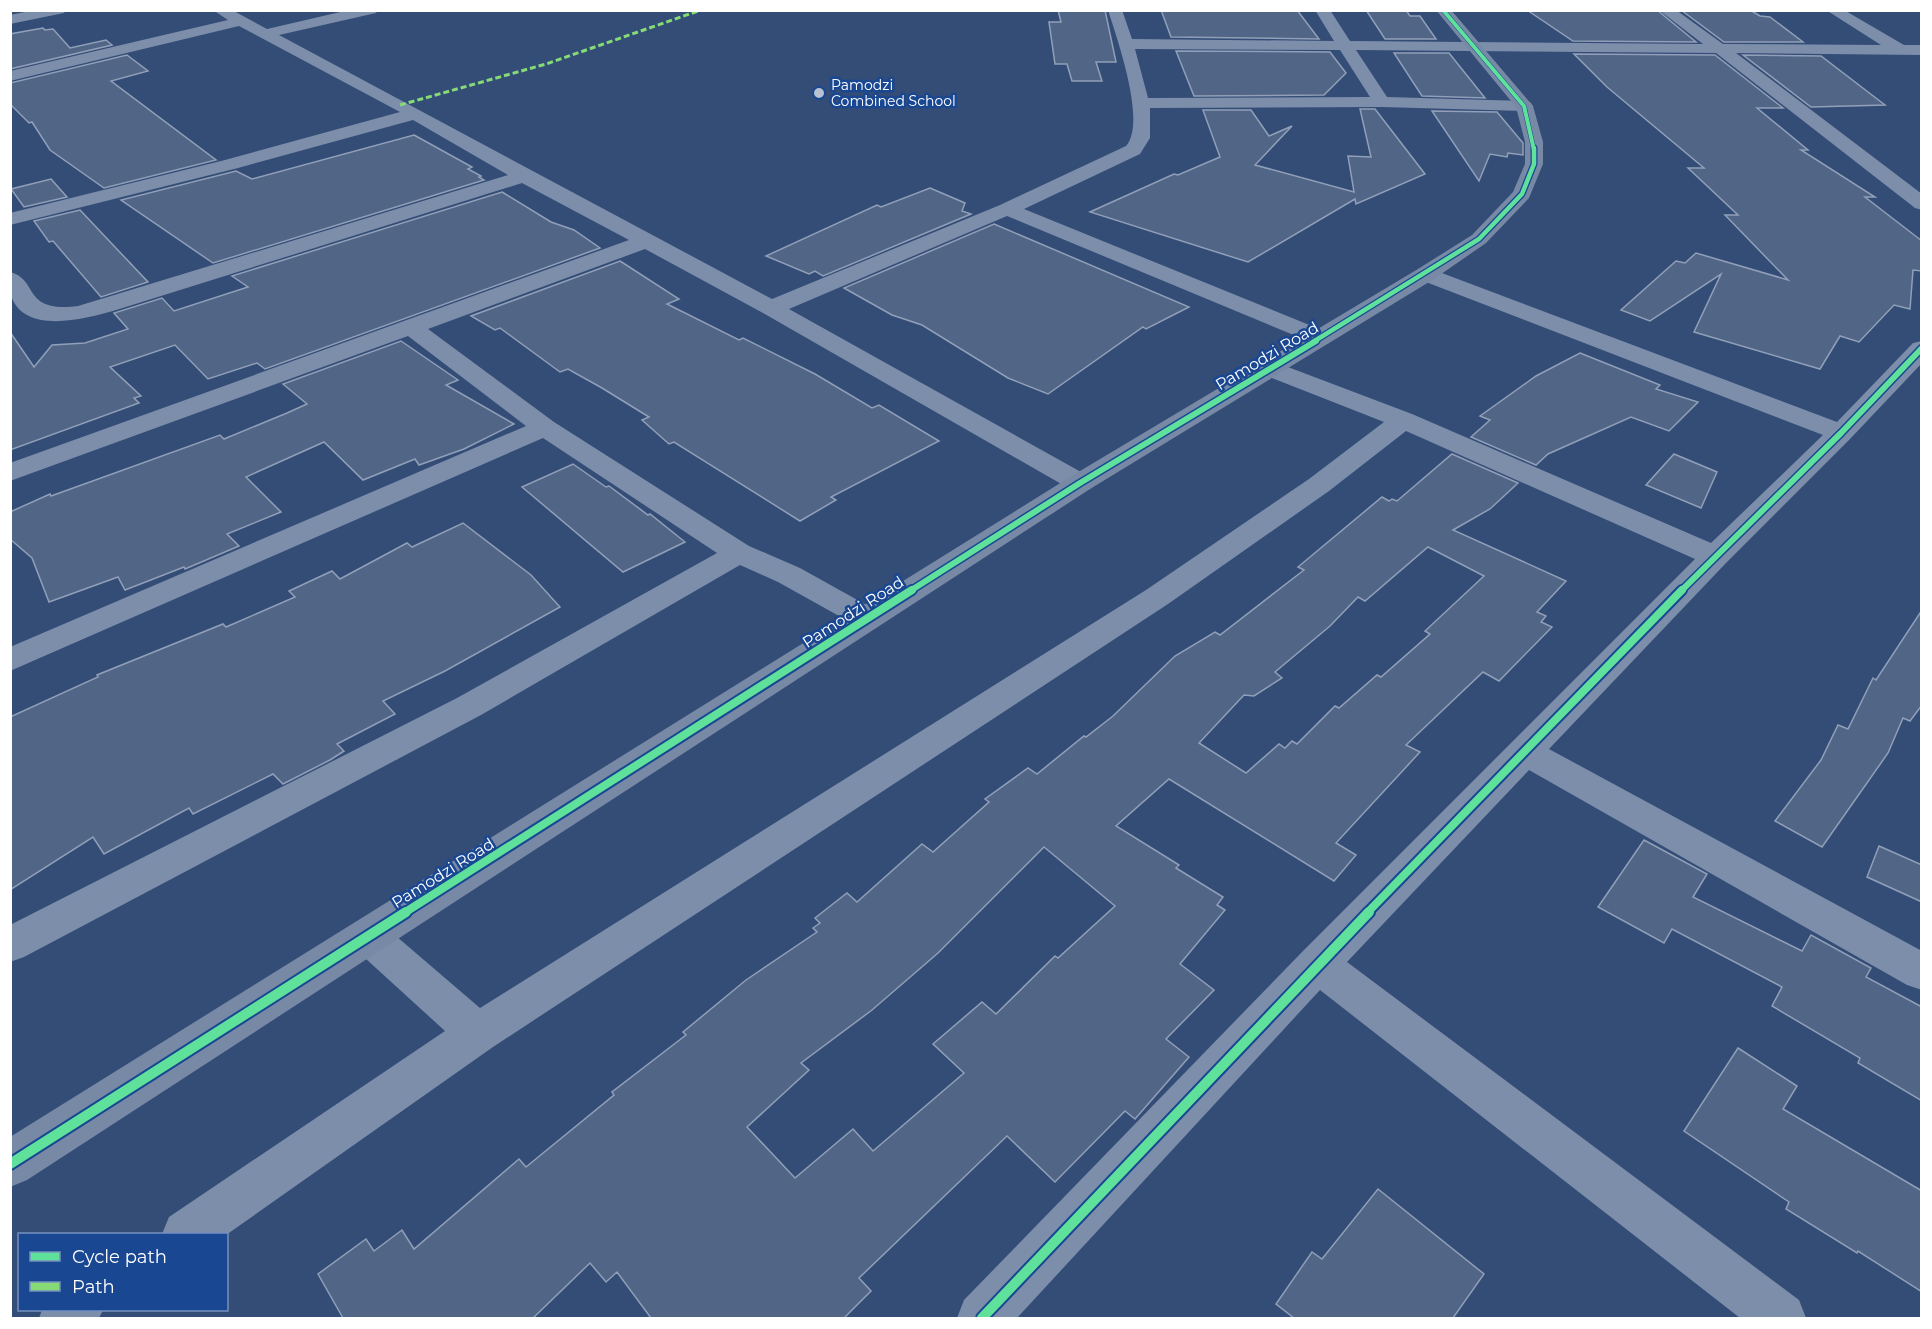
<svg xmlns="http://www.w3.org/2000/svg" width="1932" height="1329" font-family="Montserrat,sans-serif">
<style>
.building{fill:#516586;stroke:#91a0b8;stroke-width:1.5;fill-rule:evenodd}
.lines{fill:none;stroke-linecap:round;stroke-linejoin:round}
.street{fill:#7c8eaa;fill-rule:evenodd}
.secondary{fill:#7889a6;fill-rule:evenodd}
.quiet{stroke:#86db77;stroke-width:3;stroke-dasharray:6 3;stroke-linecap:butt}
.cycleway-far4-casing{stroke:#194792;stroke-width:5}
.cycleway-far3-casing{stroke:#194792;stroke-width:7}
.cycleway-far2-casing{stroke:#194792;stroke-width:9}
.cycleway-far1-casing{stroke:#194792;stroke-width:12}
.cycleway-casing{stroke:#194792;stroke-width:14}
.cycleway-far4{stroke:#60e19b;stroke-width:4}
.cycleway-far3{stroke:#60e19b;stroke-width:4.5}
.cycleway-far2{stroke:#60e19b;stroke-width:6}
.cycleway-far1{stroke:#60e19b;stroke-width:8}
.cycleway{stroke:#60e19b;stroke-width:10}
.poi-dot{fill:#b8c1cf;stroke:#194792;stroke-width:2}
.labels{text-anchor:middle;dominant-baseline:central;stroke-width:5;stroke-linejoin:round;paint-order:stroke}
.far-poi-label{font-size:14px;fill:#fff;stroke:#194792;text-anchor:start}
.street-label{font-size:16px;fill:#fff;stroke:#194792}
</style>
<rect width="100%" height="100%" fill="#344d77"/>
<g class="building">
<polygon points="1058,10 1105,10 1116,62 1096,62 1102,81 1072,81 1067,64 1055,64 1049,22 1061,22"/>
<polygon points="1161,10 1297,10 1319,39 1171,37"/>
<polygon points="1366,10 1406,10 1410,16 1420,16 1436,39 1385,39"/>
<polygon points="1527,10 1657,10 1696,42 1573,41"/>
<polygon points="1681,10 1750,10 1760,16 1770,17 1803,42 1724,42"/>
<polygon points="43,28 45,30 53,29 70,48 106,40 112,45 10,69 10,34"/>
<polygon points="1176,51 1330,52 1346,73 1324,95 1194,96"/>
<polygon points="1394,53 1449,53 1485,98 1422,96"/>
<polygon points="1574,54 1715,55 1783,108 1757,108 1808,150 1801,150 1875,197 1865,197 1922,241 1922,271 1913,270 1910,309 1894,305 1859,342 1840,336 1820,369 1694,332 1721,274 1650,321 1621,310 1676,261 1685,263 1696,253 1788,280 1725,215 1738,215 1688,168 1704,168 1607,87"/>
<polygon points="127,55 148,71 111,81 216,160 104,188 50,150 32,122 29,123 10,104 10,83"/>
<polygon points="1743,55 1821,56 1885,105 1811,107"/>
<polygon points="1360,109 1375,109 1425,174 1356,204 1355,199 1248,262 1090,212 1174,174 1178,175 1220,157 1203,110 1251,110 1269,136 1292,126 1255,165 1354,192 1348,156 1371,157"/>
<polygon points="1432,111 1497,112 1523,143 1523,155 1508,153 1507,157 1490,154 1479,181"/>
<polygon points="414,135 472,167 468,169 481,176 479,177 484,180 213,263 121,200 236,171 252,179"/>
<polygon points="51,179 67,197 24,207 11,189"/>
<polygon points="930,188 965,203 962,211 971,214 823,276 815,271 809,274 766,256 877,205 881,207"/>
<polygon points="502,192 551,222 574,230 600,248 265,369 257,363 208,379 175,345 110,367 141,396 134,398 139,403 10,450 10,332 34,367 52,345 85,343 128,329 114,313 162,298 174,311 248,287 232,276"/>
<polygon points="80,210 148,282 101,297 53,241 49,242 34,221"/>
<polygon points="994,224 1189,307 1146,329 1143,327 1048,394 1008,378 922,325 892,315 844,288"/>
<polygon points="620,261 679,299 667,304 739,340 743,338 815,374 872,408 879,405 939,441 831,497 836,500 800,521 674,442 669,444 642,420 649,417 602,388 568,369 560,372 500,328 495,330 471,316"/>
<polygon points="401,341 458,380 446,385 514,424 464,449 419,465 415,459 363,480 324,442 246,477 281,512 227,534 239,546 185,569 184,567 125,590 118,577 49,602 32,558 10,539 10,512 50,494 51,496 220,435 224,439 287,413 307,404 283,384"/>
<polygon points="1580,353 1660,385 1656,389 1698,402 1669,431 1631,417 1548,454 1536,465 1471,437 1490,420 1480,416 1536,376"/>
<path d="M 1452,454 L 1518,483 L 1490,509 L 1453,530 L 1566,581 L 1537,612 L 1546,616 L 1541,622 L 1552,627 L 1499,681 L 1483,672 L 1406,745 L 1420,752 L 1336,843 L 1356,855 L 1334,881 L 1169,779 L 1116,826 L 1179,865 L 1176,868 L 1223,897 L 1217,905 L 1225,910 L 1180,964 L 1214,990 L 1166,1039 L 1189,1057 L 1135,1119 L 1125,1111 L 1055,1182 L 1007,1136 L 859,1278 L 871,1291 L 844,1318 L 651,1318 L 617,1272 L 606,1282 L 590,1263 L 533,1318 L 343,1318 L 318,1274 L 366,1239 L 374,1251 L 402,1230 L 414,1249 L 519,1159 L 526,1167 L 614,1095 L 612,1092 L 686,1035 L 683,1032 L 746,980 L 817,932 L 813,928 L 820,923 L 815,918 L 847,893 L 857,902 L 922,844 L 933,852 L 989,802 L 985,799 L 1028,768 L 1037,774 L 1084,736 L 1086,737 L 1113,716 L 1175,656 L 1215,632 L 1220,635 L 1304,570 L 1298,567 L 1382,497 L 1389,501 L 1392,499 L 1397,501 ZM 1428,547 L 1484,576 L 1425,631 L 1430,634 L 1381,677 L 1377,675 L 1339,708 L 1335,706 L 1297,744 L 1292,741 L 1285,748 L 1279,744 L 1246,773 L 1199,743 L 1244,695 L 1254,696 L 1282,678 L 1275,672 L 1330,626 L 1358,597 L 1365,601 ZM 1044,847 L 1115,906 L 1058,958 L 1055,956 L 996,1014 L 982,1002 L 933,1044 L 964,1073 L 873,1151 L 853,1129 L 795,1178 L 747,1127 L 809,1070 L 801,1063 L 872,1010 L 938,953 Z"/>
<polygon points="1674,454 1717,472 1701,508 1646,485"/>
<polygon points="573,464 606,487 609,486 648,515 650,514 685,542 623,572 522,487"/>
<polygon points="463,523 531,575 560,607 445,671 383,701 395,714 337,744 344,751 330,760 283,784 273,774 193,814 189,808 104,854 93,837 10,890 10,717 98,677 97,675 223,624 226,627 295,597 289,591 332,571 340,579 407,543 412,547"/>
<polygon points="1922,610 1922,705 1910,721 1903,718 1888,753 1822,847 1775,821 1821,760 1838,725 1848,729 1873,678 1876,680"/>
<polygon points="1644,840 1707,874 1693,897 1802,951 1811,935 1871,968 1866,977 1922,1007 1922,1101 1858,1063 1860,1058 1772,1006 1782,987 1672,929 1664,943 1598,907"/>
<polygon points="1879,846 1922,865 1922,902 1867,877"/>
<polygon points="1738,1048 1797,1086 1783,1109 1922,1191 1922,1292 1858,1251 1857,1253 1786,1209 1789,1202 1684,1131"/>
<polygon points="1378,1189 1484,1274 1453,1318 1294,1318 1276,1304 1312,1252 1322,1259"/>
</g>
<g class="lines">
<g class="street">
<polygon points="35,10 66,10 64,13 10,24 10,15"/>
<path d="M 213,10 L 232,10 L 267,29 L 349,10 L 378,10 L 376,13 L 279,35 L 772,299 L 1000,205 L 1126,146 C 1147,122 1117,39 1108,10 L 1122,10 L 1132,39 L 1334,41 L 1315,10 L 1330,10 L 1350,41 L 1703,44 L 1659,10 L 1676,10 L 1723,44 L 1881,45 L 1826,10 L 1844,10 L 1904,45 L 1922,45 L 1922,55 L 1736,53 L 1922,194 L 1922,210 L 1915,208 L 1716,53 L 1356,50 L 1387,97 L 1524,101 L 1530,102 L 1533,106 L 1530,110 L 1524,111 L 1382,107 L 1150,108 L 1150,138 L 1140,154 L 1024,209 L 1329,333 L 1333,338 L 1329,343 L 1321,345 L 1313,343 L 1007,216 L 789,309 L 1090,477 L 1094,483 L 1090,489 L 1080,491 L 1070,489 L 763,313 L 645,249 L 428,329 L 554,422 L 749,546 L 800,568 L 879,612 L 884,619 L 879,626 L 868,629 L 857,626 L 778,582 L 740,565 L 481,715 L 24,957 L 10,962 L 10,925 L 457,698 L 717,553 L 543,438 L 10,671 L 10,647 L 526,426 L 408,336 L 10,481 L 10,463 L 629,240 L 522,183 L 113,311 C 84,319 25,335 11,296 C 9,290 10,279 10,272 C 40,280 21,313 78,306 L 508,175 L 413,120 L 238,168 L 10,225 L 10,213 L 225,160 L 400,112 L 239,26 L 10,81 L 10,71 L 228,20 ZM 1135,49 L 1340,50 L 1370,97 L 1148,98 Z"/>
<polygon points="1426,267 1837,422 1913,343 1922,341 1922,363 1850,439 1726,563 1549,749 1922,951 1922,990 1907,985 1529,770 1347,962 1799,1300 1806,1318 1740,1318 1320,990 1017,1318 957,1318 964,1300 1303,951 1695,559 1406,431 1329,491 1168,604 493,1047 226,1235 162,1234 169,1217 445,1031 354,948 348,936 354,924 368,919 382,924 480,1008 1146,590 1309,479 1384,422 1262,374 1259,369 1262,364 1271,362 1280,364 1412,414 1711,543 1823,435 1418,279 1415,274 1418,269"/>
<polygon points="42,1310 103,1310 99,1318 39,1318"/>
</g>
<polygon class="secondary" points="1436,10 1451,10 1533,106 1543,142 1543,164 1529,198 1486,243 1434,279 1090,489 27,1180 10,1187 10,1137 1070,477 1418,269 1472,235 1513,192 1525,164 1525,142 1516,107"/>
<polyline class="quiet" points="400,105 546,64 701,10"/>
<g class="cycleway-far4-casing">
<polyline id="cycleway-far4" points="1443,10 1524,106 1534,150"/>
</g>
<g class="cycleway-far3-casing">
<polyline id="cycleway-far3" points="1313,342 1479,239 1522,194 1534,164 1534,148"/>
</g>
<g class="cycleway-far2-casing">
<g id="cycleway-far2">
<polyline points="910,591 1080,483 1316,341"/>
<polyline points="1681,591 1841,433 1922,348"/>
</g>
</g>
<g class="cycleway-far1-casing">
<g id="cycleway-far1">
<polyline points="404,913 912,590"/>
<polyline points="1367,913 1682,590"/>
</g>
</g>
<g class="cycleway-casing">
<g id="cycleway">
<polyline points="10,1164 406,912"/>
<polyline points="982,1318 1369,912"/>
</g>
</g>
<use href="#cycleway-far4" class="cycleway-far4"/>
<use href="#cycleway-far3" class="cycleway-far3"/>
<use href="#cycleway-far2" class="cycleway-far2"/>
<use href="#cycleway-far1" class="cycleway-far1"/>
<use href="#cycleway" class="cycleway"/>
</g>
<circle class="poi-dot" cx="819" cy="93" r="6"/>
<g class="labels">
<g class="far-poi-label">
<text x="831" y="85">Pamodzi<tspan x="831" dy="16">Combined School</tspan></text>
</g>
<g class="street-label">
<text transform="translate(1267 356) rotate(-31)">Pamodzi Road</text>
<text transform="translate(853 612) rotate(-33)">Pamodzi Road</text>
<text transform="translate(443 873) rotate(-32)">Pamodzi Road</text>
</g>
</g>
<rect width="1932" height="1329" fill="none" stroke="#ffffff" stroke-width="24"/>
<rect x="18" y="1233" width="210" height="78" fill="#194792" stroke="#7591be" stroke-width="1.5"/>
<rect x="30" y="1252" width="30" height="9" fill="#60e19b" stroke="#7591be" stroke-width="1.5"/>
<text x="72" y="1263" font-size="18" fill="#ffffff">Cycle path</text>
<rect x="30" y="1282" width="30" height="9" fill="#86db77" stroke="#7591be" stroke-width="1.5"/>
<text x="72" y="1293" font-size="18" fill="#ffffff">Path</text>
</svg>
